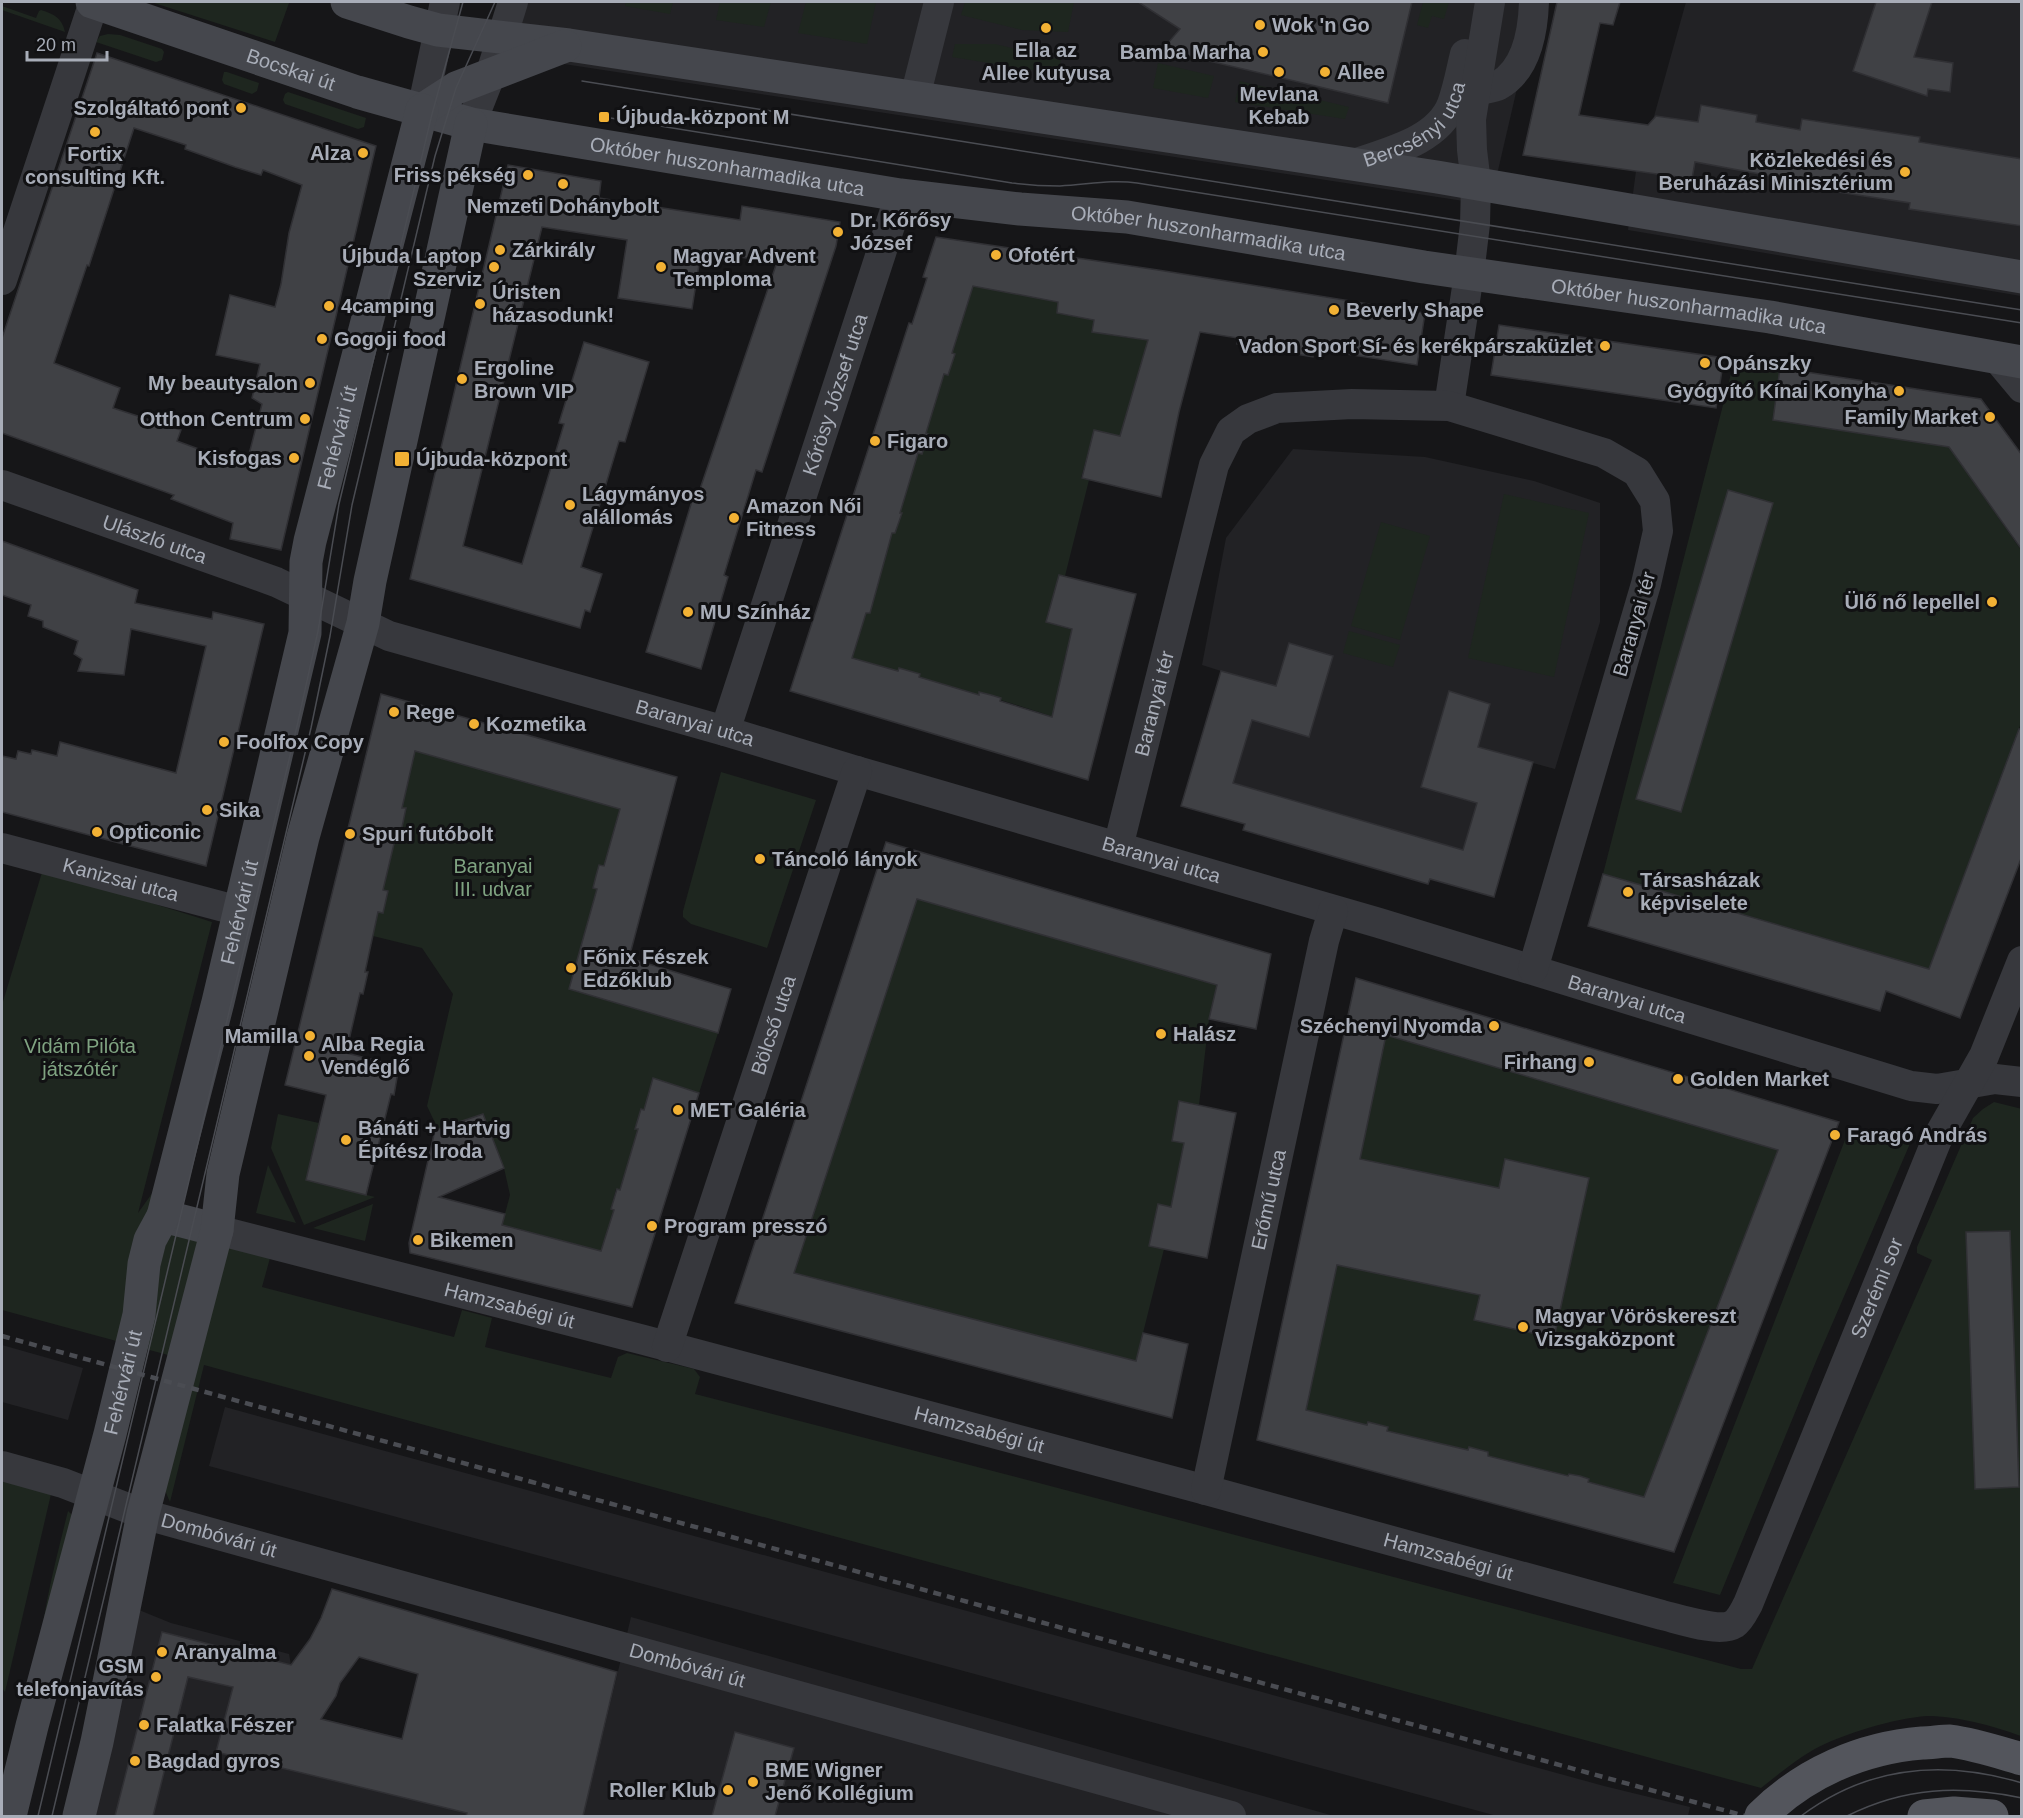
<svg xmlns="http://www.w3.org/2000/svg" width="2023" height="1818" font-family="Helvetica,sans-serif">
<style>
.built{fill:#222225}
.green{fill:#1e261f}
.building{fill:#404145;stroke:#303034;stroke-width:1.5;fill-rule:evenodd}
.lines{fill:none;stroke-linecap:round;stroke-linejoin:round}
.street{stroke:#37383d;stroke-width:30}
.secondary{stroke:#45474d;stroke-width:33}
.primary{stroke:#53555c;stroke-width:33}
.tram{stroke:#4a4c52;stroke-width:1.5}
.rail{stroke:#4a4c52;stroke-width:4.5;stroke-dasharray:8 6;stroke-linecap:butt}
.poi-dot{fill:#f2b134;stroke:#111113;stroke-width:2}
.labels{text-anchor:middle;dominant-baseline:central;stroke-width:6;stroke-linejoin:round;paint-order:stroke}
.poi-label{font-size:20px;font-weight:bold;fill:#a8adb8;stroke:#111113;text-anchor:start}
.street-label{font-size:20px;fill:#a8adb8;stroke:#111113}
.park-label{font-size:20px;fill:#7fa381;stroke:#111113}
</style>
<rect width="100%" height="100%" fill="#161618"/>
<g class="built">
<polygon points="503,2 1537,2 1490,205 491,53"/>
<polygon points="1686,2 2021,2 2021,296 1628,230 1636,171 1648,125 1653,120"/>
<polygon points="1293,449 1425,457 1534,481 1600,503 1600,622 1555,769 1533,763 1494,897 1430,879 1428,884 1243,830 1244,824 1181,806 1221,671 1202,665 1226,538"/>
<polygon points="2,1345 83,1368 68,1420 2,1402"/>
<polygon points="225,1407 1604,1786 1690,1807 1688,1816 1497,1816 209,1466"/>
<polygon points="139,1610 171,1623 289,1654 291,1665 315,1717 591,1784 631,1617 1334,1816 86,1816"/>
</g>
<g class="green">
<polygon points="151,2 286,2 289,3 275,42"/>
<polygon points="626,2 673,2 670,14 625,6"/>
<polygon points="720,2 771,2 764,27 716,20"/>
<polygon points="806,2 876,2 867,44 798,33"/>
<polygon points="965,2 1074,2 1068,32 1022,30 961,15"/>
<polygon points="1423,2 1449,2 1444,19 1432,16 1428,28 1417,25"/>
<path d="M 2,6 L 36,18 L 39,11 L 41,10 C 54,14 62,18 65,32 L 2,10 Z"/>
<polygon points="108,34 120,35 162,49 164,52 162,60 156,62 96,42 100,36"/>
<polygon points="955,44 995,44 1061,60 1057,74 952,57"/>
<polygon points="1158,63 1214,76 1208,98 1153,88"/>
<polygon points="224,72 227,72 259,83 257,91 252,94 224,84 222,80"/>
<polygon points="1240,81 1349,107 1345,119 1235,102"/>
<polygon points="288,92 366,118 364,127 358,129 285,104 283,100 285,94"/>
<polygon points="973,286 1058,302 1057,313 1094,320 1092,332 1130,338 1162,329 1144,355 1120,436 1094,431 1081,478 1089,480 1065,576 1059,575 1046,622 1076,631 1065,657 1054,717 979,693 979,695 919,677 920,674 898,671 852,658 866,613 870,613 892,533 895,533 902,514 900,513 918,453 922,454 928,434 926,433 944,374 948,375 954,354 952,353"/>
<polygon points="1734,362 1780,368 1773,420 1949,447 2021,550 2021,723 1924,982 1895,959 1603,874"/>
<polygon points="1504,494 1589,513 1554,677 1468,658"/>
<polygon points="1381,522 1430,536 1400,640 1351,626"/>
<polygon points="1349,631 1400,645 1393,667 1343,653"/>
<polygon points="415,751 620,808 604,866 599,865 593,887 597,889 569,989 718,1033 699,1093 653,1078 644,1110 641,1110 636,1129 638,1129 620,1190 616,1189 611,1209 614,1210 601,1251 502,1225 510,1195 504,1168 483,1114 438,1129 427,1106 453,994 422,948 373,936 378,912 387,891 383,890 397,831 400,832 405,808 402,808"/>
<polygon points="721,772 816,800 767,948 691,924 683,917 683,911"/>
<path d="M 43,869 L 212,922 L 138,1213 L 153,1192 L 151,1224 L 270,1258 L 262,1287 L 454,1337 L 462,1310 L 492,1318 L 485,1347 L 611,1378 L 618,1357 L 627,1353 L 694,1369 L 700,1377 L 695,1394 L 1039,1483 L 1741,1669 L 1752,1669 L 1932,1260 L 1917,1253 L 1917,1247 L 1973,1118 L 1983,1109 L 1994,1102 L 2022,1109 L 2021,1736 C 1994,1726 1957,1716 1927,1716 C 1895,1718 1842,1734 1813,1750 C 1795,1760 1778,1775 1761,1788 L 204,1365 L 170,1502 L 164,1488 L 168,1355 L 2,1310 L 2,1005 Z"/>
<polygon points="917,899 1217,985 1209,1019 1199,1105 1179,1102 1172,1141 1184,1143 1171,1207 1158,1205 1150,1246 1164,1249 1136,1361 794,1273"/>
<polygon points="1386,1035 1778,1150 1644,1497 1589,1482 1589,1479 1569,1474 1568,1476 1488,1456 1488,1452 1469,1447 1468,1450 1387,1431 1388,1427 1369,1422 1367,1425 1306,1410 1337,1265 1480,1295 1475,1320 1554,1338 1589,1178 1505,1159 1499,1188 1360,1159"/>
<polygon points="278,1114 319,1123 306,1180 375,1197 304,1225 271,1148"/>
<polygon points="1850,1127 1912,1139 1817,1359 1720,1595 1673,1583"/>
<polygon points="268,1165 296,1223 256,1213"/>
<polygon points="373,1204 365,1241 313,1228"/>
<polygon points="2,1480 51,1494 5,1692 2,1688"/>
<path d="M 68,1511 L 72,1515 L 39,1658 C 43,1607 56,1560 68,1511 Z"/>
</g>
<g class="building">
<polygon points="1138,2 1412,2 1388,103 1162,50 1180,29"/>
<polygon points="1557,2 1620,2 1613,25 1600,23 1579,115 1648,125 1656,116 1698,122 1701,105 1757,115 1756,122 1800,130 1802,119 1920,137 1919,142 2022,159 2022,226 1909,209 1910,203 1791,185 1792,180 1695,162 1692,179 1523,155"/>
<polygon points="1876,2 1932,2 1914,57 1953,63 1950,92 1928,89 1927,96 1853,71"/>
<path d="M 97,53 L 376,146 L 281,550 L 230,539 L 233,523 L 171,499 L 174,495 L 2,433 L 2,338 ZM 134,128 L 186,145 L 185,149 L 235,167 L 261,175 L 263,170 L 302,185 L 289,233 L 281,284 L 275,307 L 230,295 L 216,355 L 260,364 L 252,398 L 262,404 L 247,462 L 212,454 L 177,441 L 181,430 L 113,408 L 120,388 L 54,363 L 87,265 L 89,266 Z"/>
<polygon points="508,165 601,181 599,198 740,220 742,206 840,222 836,246 762,472 756,470 724,575 728,577 701,669 646,652 695,491 699,492 777,262 701,252 692,309 618,298 627,240 542,227 463,546 522,564 564,424 559,423 584,342 649,362 625,442 619,441 581,567 602,574 590,612 585,610 580,628 410,579"/>
<polygon points="936,237 1158,270 1425,313 1417,365 1314,349 1313,357 1237,344 1238,338 1200,332 1179,412 1161,497 1082,478 1094,430 1120,436 1148,340 1092,332 1094,320 1057,313 1058,302 973,286 952,353 955,354 948,375 944,374 926,433 928,434 922,454 918,453 900,513 902,513 895,533 892,533 870,613 866,613 852,658 898,671 899,668 920,674 919,677 979,695 979,692 991,695 1001,698 1000,701 1052,717 1072,629 1046,622 1059,575 1136,594 1088,780 790,691 909,323 912,324 927,278 923,277"/>
<polygon points="1499,325 1724,358 1716,408 1491,375"/>
<polygon points="1780,368 1981,399 2022,455 2022,550 1949,447 1773,420"/>
<polygon points="1728,490 1773,503 1681,812 1636,799"/>
<polygon points="2,541 138,590 135,603 212,619 213,612 264,624 206,866 2,812 2,756 16,759 18,751 31,754 32,750 57,756 60,742 176,773 206,646 131,629 124,675 78,671 82,659 74,654 78,641 43,627 43,621 28,616 31,605 2,595"/>
<polygon points="1289,643 1333,656 1309,737 1252,720 1233,783 1463,850 1477,803 1421,787 1449,691 1490,704 1478,747 1533,762 1494,897 1430,879 1428,884 1243,830 1245,824 1181,806 1221,671 1276,686"/>
<polygon points="381,694 677,777 629,958 731,989 718,1033 569,989 597,889 593,888 596,876 599,865 604,866 620,809 415,751 402,808 406,808 401,832 397,831 383,890 388,891 383,913 378,912 365,972 368,972 363,994 360,993 346,1053 399,1066 394,1095 391,1094 366,1195 306,1180 326,1095 285,1085"/>
<polygon points="2019,729 2022,729 2022,856 1960,1018 1886,991 1880,1011 1588,926 1603,874 1929,969"/>
<polygon points="886,842 1271,954 1256,1029 1209,1019 1217,985 917,899 794,1273 1136,1361 1143,1333 1188,1344 1172,1418 735,1303"/>
<path d="M 1356,978 L 1839,1122 L 1674,1552 L 1257,1440 ZM 1386,1035 L 1778,1150 L 1644,1497 L 1588,1482 L 1589,1479 L 1580,1476 L 1569,1474 L 1568,1476 L 1488,1456 L 1488,1452 L 1469,1447 L 1468,1450 L 1387,1431 L 1388,1427 L 1368,1422 L 1367,1425 L 1306,1410 L 1337,1265 L 1480,1295 L 1474,1320 L 1554,1338 L 1589,1178 L 1505,1159 L 1499,1188 L 1360,1159 Z"/>
<polygon points="653,1078 699,1093 632,1307 410,1253 409,1243 435,1130 483,1114 504,1168 439,1197 505,1214 502,1225 601,1251 614,1210 611,1209 617,1189 620,1190 638,1129 635,1129 641,1109 644,1110"/>
<polygon points="1179,1101 1236,1113 1207,1258 1149,1246 1158,1204 1171,1207 1184,1143 1172,1141"/>
<polygon points="2010,1231 2019,1487 1975,1489 1966,1232"/>
<path d="M 332,1589 L 617,1672 L 583,1816 L 466,1816 L 467,1813 L 216,1752 L 233,1687 L 188,1677 L 153,1816 L 115,1816 L 162,1632 L 291,1665 L 310,1639 L 321,1618 ZM 359,1657 L 418,1674 L 402,1739 L 321,1719 L 336,1696 L 340,1683 Z"/>
<polygon points="735,1732 794,1748 775,1816 712,1816"/>
</g>
<g class="lines">
<g class="street">
<path d="M 1476,91 C 1483,89 1493,88 1499,85 C 1527,69 1533,31 1534,2"/>
<polyline points="915,97 939,2"/>
<polyline points="422,110 445,2"/>
<polyline points="471,124 490,76 513,2"/>
<path id="s1" d="M 1354,164 C 1387,152 1438,141 1452,104 C 1458,88 1461,70 1465,54"/>
<polyline points="2,280 94,2"/>
<polyline points="1997,358 2022,388"/>
<polyline points="1449,406 1469,274 1475,224 1476,183 1472,150 1471,119 1490,2"/>
<path id="s2" d="M 2,485 L 276,582 L 389,636 L 725,731 L 857,771 L 1379,923 L 1911,1086 L 1937,1089 L 1995,1079 L 2022,1082"/>
<path id="s3" d="M 725,731 L 900,195"/>
<path id="s4" d="M 1118,847 L 1214,465 L 1231,431 L 1248,419 L 1277,408 L 1352,404 L 1449,406 L 1604,453 L 1637,472 L 1655,501 L 1658,531 L 1646,584 L 1533,969"/>
<path id="s5" d="M 2,848 L 239,911"/>
<path id="s6" d="M 217,1230 L 644,1340 L 1206,1490 L 1662,1615 C 1679,1619 1720,1633 1734,1624 C 1741,1619 1744,1611 1748,1604 L 1938,1137 L 1984,1056 L 2022,961"/>
<path id="s7" d="M 667,1347 L 857,771"/>
<path id="s8" d="M 2,1466 L 63,1483 L 143,1514 L 1231,1816"/>
<path id="s9" d="M 1206,1490 L 1324,941 L 1333,911"/>
</g>
<g class="secondary">
<path id="s10" d="M 92,2 L 357,92 L 471,124 L 900,195 L 1020,209 L 1127,217 L 1424,267 L 1770,317 L 2022,362"/>
<polyline points="347,2 409,22 438,30 569,45 1437,177 2022,277"/>
<polyline points="422,110 456,88 565,46"/>
<polyline points="163,1216 217,1230"/>
<path id="s11" d="M 10,1816 L 32,1726 L 110,1434 L 139,1315 L 144,1264 L 150,1240 L 163,1216 L 218,1002 L 305,633 L 306,562 L 310,541 L 422,110"/>
<polyline points="79,1816 97,1742 143,1514 217,1230 223,1174 303,837 363,623 370,581 471,124"/>
</g>
<g class="primary">
<path d="M 1761,1816 C 1804,1773 1861,1748 1922,1743 C 1931,1743 1941,1741 1950,1741 C 1974,1744 1998,1752 2022,1759"/>
<polyline points="1924,1816 1954,1813 1992,1816"/>
</g>
<g class="tram">
<polyline points="582,81 2022,310"/>
<path d="M 598,116 L 1012,183 C 1028,185 1044,186 1060,186 C 1086,185 1111,179 1137,183 L 2022,323"/>
<polyline points="38,1816 297,726 318,631 339,504 432,114 463,2"/>
<polyline points="52,1816 311,728 330,636 352,505 435,156 456,88 495,2"/>
<path d="M 1801,1816 C 1868,1766 1943,1759 2022,1783"/>
<path d="M 1847,1816 C 1905,1787 1959,1785 2022,1798"/>
</g>
<polyline class="rail" points="2,1336 1745,1816"/>
</g>
<g class="poi-dot">
<circle cx="1260" cy="25" r="6"/>
<circle cx="1046" cy="28" r="6"/>
<circle cx="1263" cy="52" r="6"/>
<circle cx="1279" cy="72" r="6"/>
<circle cx="1325" cy="72" r="6"/>
<circle cx="241" cy="108" r="6"/>
<rect x="598" y="111" width="12" height="12" rx="3"/>
<circle cx="95" cy="132" r="6"/>
<circle cx="363" cy="153" r="6"/>
<circle cx="1905" cy="172" r="6"/>
<circle cx="528" cy="175" r="6"/>
<circle cx="563" cy="184" r="6"/>
<circle cx="838" cy="232" r="6"/>
<circle cx="500" cy="250" r="6"/>
<circle cx="996" cy="255" r="6"/>
<circle cx="494" cy="267" r="6"/>
<circle cx="661" cy="267" r="6"/>
<circle cx="480" cy="304" r="6"/>
<circle cx="329" cy="306" r="6"/>
<circle cx="1334" cy="310" r="6"/>
<circle cx="322" cy="339" r="6"/>
<circle cx="1605" cy="346" r="6"/>
<circle cx="1705" cy="363" r="6"/>
<circle cx="462" cy="379" r="6"/>
<circle cx="310" cy="383" r="6"/>
<circle cx="1899" cy="391" r="6"/>
<circle cx="1990" cy="417" r="6"/>
<circle cx="305" cy="419" r="6"/>
<circle cx="875" cy="441" r="6"/>
<circle cx="294" cy="458" r="6"/>
<rect x="394" y="451" width="16" height="16" rx="3"/>
<circle cx="570" cy="505" r="6"/>
<circle cx="734" cy="518" r="6"/>
<circle cx="1992" cy="602" r="6"/>
<circle cx="688" cy="612" r="6"/>
<circle cx="394" cy="712" r="6"/>
<circle cx="474" cy="724" r="6"/>
<circle cx="224" cy="742" r="6"/>
<circle cx="207" cy="810" r="6"/>
<circle cx="97" cy="832" r="6"/>
<circle cx="350" cy="834" r="6"/>
<circle cx="760" cy="859" r="6"/>
<circle cx="1628" cy="892" r="6"/>
<circle cx="571" cy="968" r="6"/>
<circle cx="1494" cy="1026" r="6"/>
<circle cx="1161" cy="1034" r="6"/>
<circle cx="310" cy="1036" r="6"/>
<circle cx="309" cy="1056" r="6"/>
<circle cx="1589" cy="1062" r="6"/>
<circle cx="1678" cy="1079" r="6"/>
<circle cx="678" cy="1110" r="6"/>
<circle cx="1835" cy="1135" r="6"/>
<circle cx="346" cy="1140" r="6"/>
<circle cx="652" cy="1226" r="6"/>
<circle cx="418" cy="1240" r="6"/>
<circle cx="1523" cy="1327" r="6"/>
<circle cx="162" cy="1652" r="6"/>
<circle cx="156" cy="1677" r="6"/>
<circle cx="144" cy="1725" r="6"/>
<circle cx="135" cy="1761" r="6"/>
<circle cx="753" cy="1782" r="6"/>
<circle cx="728" cy="1790" r="6"/>
</g>
<g class="labels">
<g class="poi-label">
<text x="1272" y="25">Wok 'n Go</text>
<text x="1046" y="50" text-anchor="middle">Ella az<tspan x="1046" dy="23">Allee kutyusa</tspan></text>
<text x="1251" y="52" text-anchor="end">Bamba Marha</text>
<text x="1337" y="72">Allee</text>
<text x="1279" y="94" text-anchor="middle">Mevlana<tspan x="1279" dy="23">Kebab</tspan></text>
<text x="229" y="108" text-anchor="end">Szolgáltató pont</text>
<text x="616" y="117">Újbuda-központ M</text>
<text x="351" y="153" text-anchor="end">Alza</text>
<text x="95" y="154" text-anchor="middle">Fortix<tspan x="95" dy="23">consulting Kft.</tspan></text>
<text x="1893" y="160" text-anchor="end">Közlekedési és<tspan x="1893" dy="23">Beruházási Minisztérium</tspan></text>
<text x="516" y="175" text-anchor="end">Friss pékség</text>
<text x="563" y="206" text-anchor="middle">Nemzeti Dohánybolt</text>
<text x="850" y="220">Dr. Kőrősy<tspan x="850" dy="23">József</tspan></text>
<text x="512" y="250">Zárkirály</text>
<text x="1008" y="255">Ofotért</text>
<text x="482" y="256" text-anchor="end">Újbuda Laptop<tspan x="482" dy="23">Szerviz</tspan></text>
<text x="673" y="256">Magyar Advent<tspan x="673" dy="23">Temploma</tspan></text>
<text x="492" y="292">Úristen<tspan x="492" dy="23">házasodunk!</tspan></text>
<text x="341" y="306">4camping</text>
<text x="1346" y="310">Beverly Shape</text>
<text x="334" y="339">Gogoji food</text>
<text x="1593" y="346" text-anchor="end">Vadon Sport Sí- és kerékpárszaküzlet</text>
<text x="1717" y="363">Opánszky</text>
<text x="474" y="368">Ergoline<tspan x="474" dy="23">Brown VIP</tspan></text>
<text x="298" y="383" text-anchor="end">My beautysalon</text>
<text x="1887" y="391" text-anchor="end">Gyógyító Kínai Konyha</text>
<text x="1978" y="417" text-anchor="end">Family Market</text>
<text x="293" y="419" text-anchor="end">Otthon Centrum</text>
<text x="887" y="441">Figaro</text>
<text x="282" y="458" text-anchor="end">Kisfogas</text>
<text x="416" y="459">Újbuda-központ</text>
<text x="582" y="494">Lágymányos<tspan x="582" dy="23">alállomás</tspan></text>
<text x="746" y="506">Amazon Női<tspan x="746" dy="23">Fitness</tspan></text>
<text x="1980" y="602" text-anchor="end">Ülő nő lepellel</text>
<text x="700" y="612">MU Színház</text>
<text x="406" y="712">Rege</text>
<text x="486" y="724">Kozmetika</text>
<text x="236" y="742">Foolfox Copy</text>
<text x="219" y="810">Sika</text>
<text x="109" y="832">Opticonic</text>
<text x="362" y="834">Spuri futóbolt</text>
<text x="772" y="859">Táncoló lányok</text>
<text x="1640" y="880">Társasházak<tspan x="1640" dy="23">képviselete</tspan></text>
<text x="583" y="957">Főnix Fészek<tspan x="583" dy="23">Edzőklub</tspan></text>
<text x="1482" y="1026" text-anchor="end">Széchenyi Nyomda</text>
<text x="1173" y="1034">Halász</text>
<text x="298" y="1036" text-anchor="end">Mamilla</text>
<text x="321" y="1044">Alba Regia<tspan x="321" dy="23">Vendéglő</tspan></text>
<text x="1577" y="1062" text-anchor="end">Firhang</text>
<text x="1690" y="1079">Golden Market</text>
<text x="690" y="1110">MET Galéria</text>
<text x="358" y="1128">Bánáti + Hartvig<tspan x="358" dy="23">Építész Iroda</tspan></text>
<text x="1847" y="1135">Faragó András</text>
<text x="664" y="1226">Program presszó</text>
<text x="430" y="1240">Bikemen</text>
<text x="1535" y="1316">Magyar Vöröskereszt<tspan x="1535" dy="23">Vizsgaközpont</tspan></text>
<text x="174" y="1652">Aranyalma</text>
<text x="144" y="1666" text-anchor="end">GSM<tspan x="144" dy="23">telefonjavítás</tspan></text>
<text x="156" y="1725">Falatka Fészer</text>
<text x="147" y="1761">Bagdad gyros</text>
<text x="765" y="1770">BME Wigner<tspan x="765" dy="23">Jenő Kollégium</tspan></text>
<text x="716" y="1790" text-anchor="end">Roller Klub</text>
</g>
<g class="street-label">
<text stroke="none"><textPath href="#s10" startOffset="210">Bocskai út</textPath></text>
<text stroke="none"><textPath href="#s1" startOffset="76">Bercsényi utca</textPath></text>
<text stroke="none"><textPath href="#s10" startOffset="658">Október huszonharmadika utca</textPath></text>
<text stroke="none"><textPath href="#s10" startOffset="1144">Október huszonharmadika utca</textPath></text>
<text stroke="none"><textPath href="#s10" startOffset="1630">Október huszonharmadika utca</textPath></text>
<text stroke="none"><textPath href="#s3" startOffset="354">Kőrösy József utca</textPath></text>
<text stroke="none"><textPath href="#s11" startOffset="1420">Fehérvári út</textPath></text>
<text stroke="none"><textPath href="#s2" startOffset="162">Ulászló utca</textPath></text>
<text transform="translate(1634 624) rotate(-74)">Baranyai tér</text>
<text stroke="none"><textPath href="#s4" startOffset="148">Baranyai tér</textPath></text>
<text stroke="none"><textPath href="#s2" startOffset="734">Baranyai utca</textPath></text>
<text stroke="none"><textPath href="#s2" startOffset="1220">Baranyai utca</textPath></text>
<text stroke="none"><textPath href="#s5" startOffset="123">Kanizsai utca</textPath></text>
<text stroke="none"><textPath href="#s11" startOffset="934">Fehérvári út</textPath></text>
<text stroke="none"><textPath href="#s2" startOffset="1706">Baranyai utca</textPath></text>
<text stroke="none"><textPath href="#s7" startOffset="339">Bölcső utca</textPath></text>
<text stroke="none"><textPath href="#s9" startOffset="297">Erőmű utca</textPath></text>
<text stroke="none"><textPath href="#s6" startOffset="1935">Szerémi sor</textPath></text>
<text stroke="none"><textPath href="#s6" startOffset="302">Hamzsabégi út</textPath></text>
<text stroke="none"><textPath href="#s11" startOffset="448">Fehérvári út</textPath></text>
<text stroke="none"><textPath href="#s6" startOffset="788">Hamzsabégi út</textPath></text>
<text stroke="none"><textPath href="#s8" startOffset="228">Dombóvári út</textPath></text>
<text stroke="none"><textPath href="#s6" startOffset="1274">Hamzsabégi út</textPath></text>
<text stroke="none"><textPath href="#s8" startOffset="714">Dombóvári út</textPath></text>
</g>
<g class="park-label">
<text x="493" y="866">Baranyai<tspan x="493" dy="23">III. udvar</tspan></text>
<text x="80" y="1046">Vidám Pilóta<tspan x="80" dy="23">játszótér</tspan></text>
</g>
</g>
<rect width="2023" height="1818" fill="none" stroke="#a8adb8" stroke-width="6"/>
<path d="M27 51v9h80v-9" fill="none" stroke="#a8adb8" stroke-width="3"/>
<text x="36" y="51" font-size="18" fill="#a8adb8" stroke="#111113" stroke-width="4.5" paint-order="stroke">20 m</text>
</svg>
